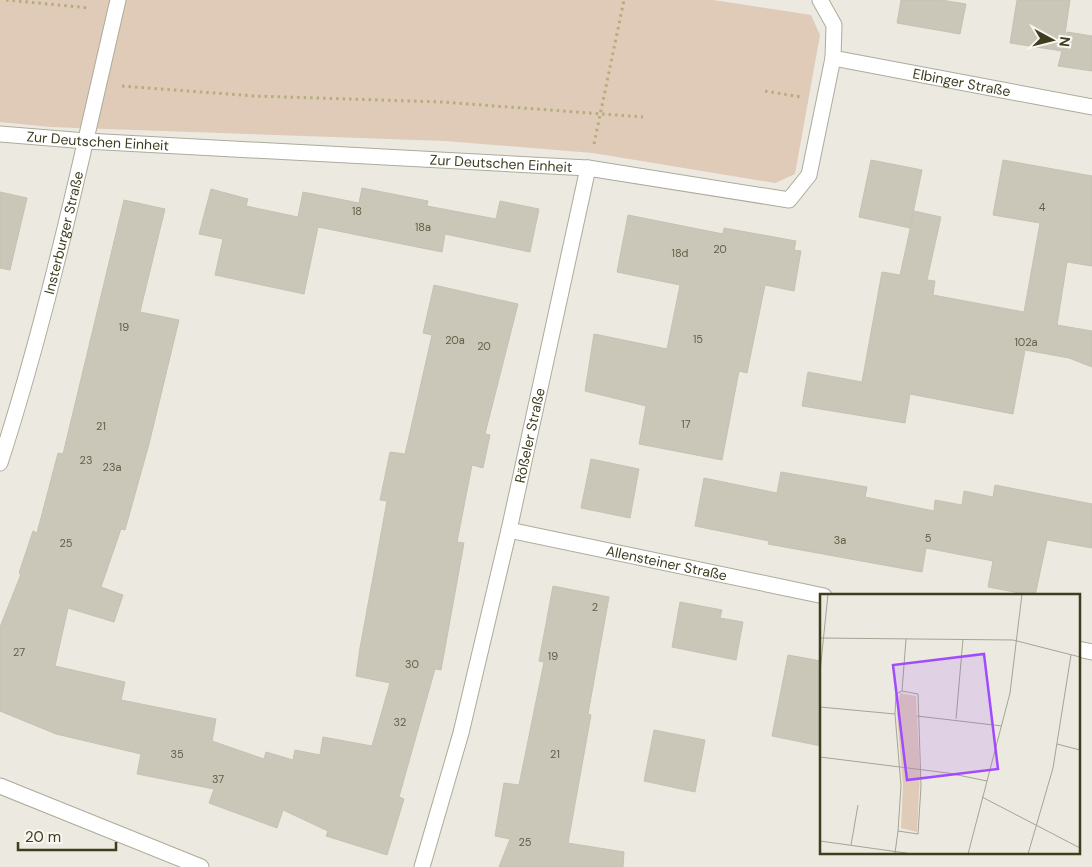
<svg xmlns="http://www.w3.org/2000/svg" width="1092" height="867" font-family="'DM Sans',sans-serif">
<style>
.green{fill:#dfcbb7}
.building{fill:#cac6b8;stroke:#c6c2b2}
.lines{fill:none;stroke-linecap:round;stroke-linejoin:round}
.minor-casing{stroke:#adab9b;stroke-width:17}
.path{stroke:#b3ae7d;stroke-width:3;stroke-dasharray:2.5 4;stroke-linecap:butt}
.minor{stroke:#fff;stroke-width:15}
.labels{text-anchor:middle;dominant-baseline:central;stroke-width:5;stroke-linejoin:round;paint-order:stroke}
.number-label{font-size:11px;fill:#615f45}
.street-label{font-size:14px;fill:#3e3d1f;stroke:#f8f6f1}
.inset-road{fill:none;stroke:#a6a493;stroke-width:1}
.view{fill:#a04cfe;fill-opacity:0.15;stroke:#a04cfe;stroke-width:2.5}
.inset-edge{fill:none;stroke:#3e3d1f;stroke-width:2.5}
</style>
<rect width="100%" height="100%" fill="#ece9e0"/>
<polygon class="green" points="0,0 713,0 811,15 820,35 795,174 775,183 593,153 445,141 50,127 0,122"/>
<g class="building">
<polygon points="901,0 941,0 966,4 960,34 897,23"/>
<polygon points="1017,0 1070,0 1063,48 1067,32 1092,36 1092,71 1058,66 1062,51 1010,43"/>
<polygon points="871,160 922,170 910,228 859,217"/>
<polygon points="1003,160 1092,176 1092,266 1067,262 1057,325 1092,331 1092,367 1069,358 1025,350 1013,414 910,394 905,423 802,406 808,372 862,382 882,272 900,275 914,211 941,217 927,280 935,281 933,295 1024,312 1040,223 993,215"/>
<polygon points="362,188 428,201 427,206 496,219 500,201 539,209 530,252 445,234 442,252 318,227 304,294 215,275 223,239 199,234 211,189 248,199 246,206 298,217 303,192 359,203"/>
<polygon points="0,192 27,198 10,270 0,268"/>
<polygon points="124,200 165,209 140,312 179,320 149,444 125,530 121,529 101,587 123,595 114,622 68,608 55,666 125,682 121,700 216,719 212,741 264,759 266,752 293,760 295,750 320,755 323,737 372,746 390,683 356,676 360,648 387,501 380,500 390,452 405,454 432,335 423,333 434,285 518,304 485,434 490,435 483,468 472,465 457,542 464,543 441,670 435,669 399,797 404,799 387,855 326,836 328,831 283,810 277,828 209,803 214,789 137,774 141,754 56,734 0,711 0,627 21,574 19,573 33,531 37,533 58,453 63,454"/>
<polygon points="628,215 723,234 724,228 796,241 794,250 801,251 794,291 765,285 747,373 739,371 722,460 639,444 646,406 585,391 594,334 667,349 680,285 617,272"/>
<polygon points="591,459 639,469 630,518 581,508"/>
<polygon points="781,472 867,487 865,497 934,511 935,500 962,505 964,491 993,497 995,485 1092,504 1092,548 1047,540 1035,596 988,587 993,561 926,548 922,572 768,544 769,541 695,526 704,478 777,493"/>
<polygon points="553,586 609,597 588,714 591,715 568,843 624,852 623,867 499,867 510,839 495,836 504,783 519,785 544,662 539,661"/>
<polygon points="680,602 722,610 720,618 743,622 736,660 672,647"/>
<polygon points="788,655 821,661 821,746 772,736"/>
<polygon points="654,730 705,740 695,792 644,781"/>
</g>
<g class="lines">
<g class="minor-casing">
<g id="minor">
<path id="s1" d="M 833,58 L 1092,107"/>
<path id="s2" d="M 0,134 L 86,141 L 588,168 L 789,200 L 809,175 L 833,58 L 834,25 L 820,0"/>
<path id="s3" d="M 0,463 C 49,312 82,155 118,0"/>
<path id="s4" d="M 509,530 L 824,596"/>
<polyline points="1078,649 1092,652"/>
<polyline points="0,786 201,867"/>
<path id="s5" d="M 422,867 L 461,733 L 509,530 L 588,168"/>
</g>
</g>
<g class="path">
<polyline points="6,0 90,8"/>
<polyline points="122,86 254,96 442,102 643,117"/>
<polyline points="765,91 801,97"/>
<polyline points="594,144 624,0"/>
</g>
<use href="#minor" class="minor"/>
</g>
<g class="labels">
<g class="number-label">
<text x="1042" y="207">4</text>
<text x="357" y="211">18</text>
<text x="423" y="227">18a</text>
<text x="720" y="249">20</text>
<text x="680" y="253">18d</text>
<text x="124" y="327">19</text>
<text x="698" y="339">15</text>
<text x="455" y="340">20a</text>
<text x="1026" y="342">102a</text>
<text x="484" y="346">20</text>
<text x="686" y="424">17</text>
<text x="101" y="426">21</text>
<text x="86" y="460">23</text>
<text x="112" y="467">23a</text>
<text x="928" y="538">5</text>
<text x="840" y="540">3a</text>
<text x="66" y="543">25</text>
<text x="595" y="607">2</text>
<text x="19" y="652">27</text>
<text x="553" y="656">19</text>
<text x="412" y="664">30</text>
<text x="400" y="722">32</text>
<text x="177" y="754">35</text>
<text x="555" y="754">21</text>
<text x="218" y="779">37</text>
<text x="525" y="842">25</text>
</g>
<g class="street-label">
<text stroke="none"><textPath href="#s1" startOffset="131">Elbinger Straße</textPath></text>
<text stroke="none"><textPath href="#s2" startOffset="98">Zur Deutschen Einheit</textPath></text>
<text stroke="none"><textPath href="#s2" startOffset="502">Zur Deutschen Einheit</textPath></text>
<text stroke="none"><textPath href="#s3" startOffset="239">Insterburger Straße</textPath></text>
<text stroke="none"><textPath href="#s5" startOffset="445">Rößeler Straße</textPath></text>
<text stroke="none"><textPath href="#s4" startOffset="161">Allensteiner Straße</textPath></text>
</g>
</g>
<g transform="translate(820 594)">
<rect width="260" height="260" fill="#ece9e0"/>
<path d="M 80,99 L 96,102 L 100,179 L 97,238 L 81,234 L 83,192 L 77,120 Z" fill="#dfcbb7"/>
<path class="inset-road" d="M 0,44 L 193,46 L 260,63M 0,78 L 8,0M 82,97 L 98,100 L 101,192 L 98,240 L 78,237 L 81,192 L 75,120 L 76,100 ZM 82,97 L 86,45M 0,113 L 75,120M 97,122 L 182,132M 136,125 L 143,45M 237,150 L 260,156M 0,163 L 128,179 L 167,187M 162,203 L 260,254M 0,247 L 93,260M 31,251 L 38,211M 75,259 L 78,237M 148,260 L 190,99 L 202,0M 208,260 L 233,174 L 251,61"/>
<path class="view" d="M 164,60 L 178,175 L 87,186 L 73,71 Z"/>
<rect width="260" height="260" class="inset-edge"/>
</g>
<g transform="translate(1052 40) rotate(97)" stroke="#f8f6f1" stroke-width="4" paint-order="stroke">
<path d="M0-4L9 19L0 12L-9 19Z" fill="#3e3d1f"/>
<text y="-8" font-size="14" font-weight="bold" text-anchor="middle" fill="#3e3d1f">N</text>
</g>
<path d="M18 842v8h98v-8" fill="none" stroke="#3e3d1f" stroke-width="2.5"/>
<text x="25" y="842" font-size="15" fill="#3e3d1f" stroke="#f8f6f1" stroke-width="4" paint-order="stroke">20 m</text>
</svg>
